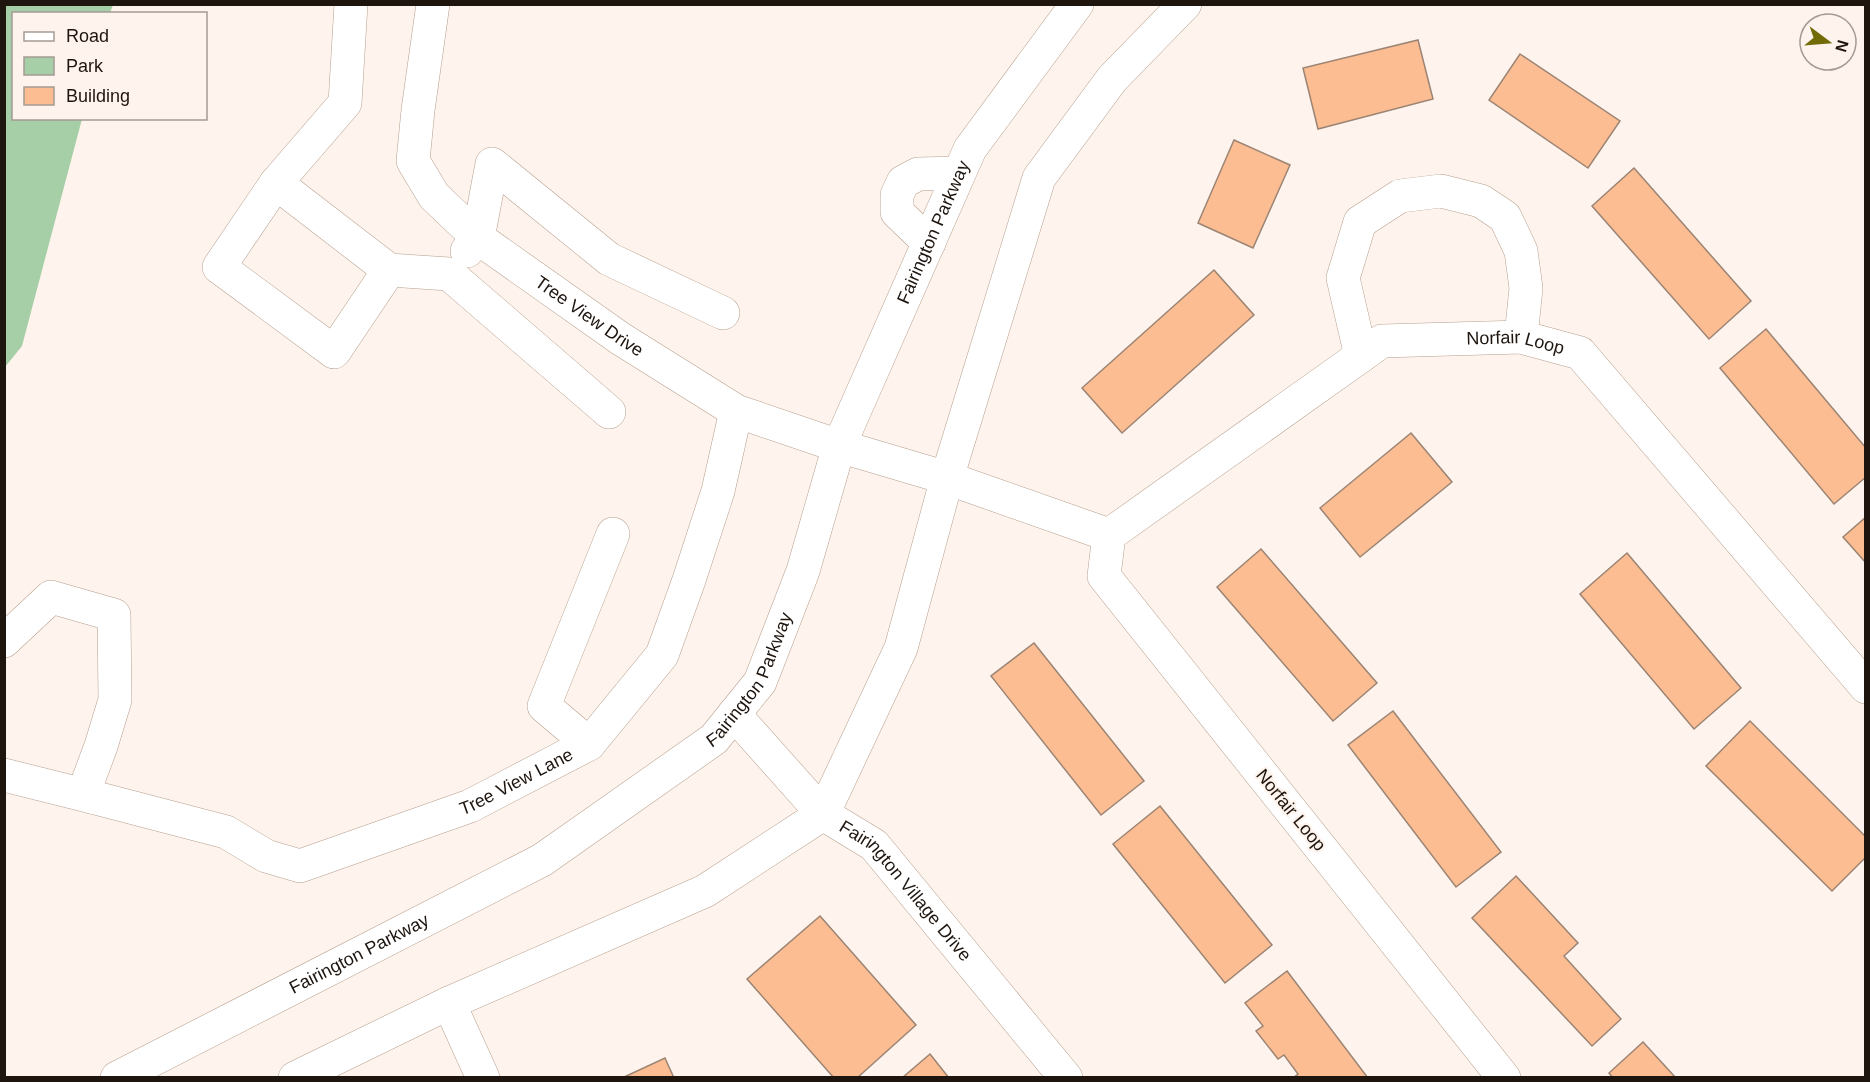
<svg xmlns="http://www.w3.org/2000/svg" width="1870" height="1082" font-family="Arial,sans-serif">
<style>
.green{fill:#a6cfa7}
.building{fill:#fbbd91;stroke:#9c8474;stroke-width:1.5}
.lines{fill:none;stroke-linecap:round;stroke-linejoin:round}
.minor-casing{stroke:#b79f8e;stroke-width:34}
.minor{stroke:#fff;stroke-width:33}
.labels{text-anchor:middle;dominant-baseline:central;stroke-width:4.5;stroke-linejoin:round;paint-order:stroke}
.street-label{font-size:18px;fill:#1e150f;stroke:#fef4ed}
</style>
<rect width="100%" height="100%" fill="#fef4ed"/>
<polygon class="green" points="5,4 113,5 110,13 14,14 14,118 82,119 22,346 5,367"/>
<g class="building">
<polygon points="1418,40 1433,99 1318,129 1303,68"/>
<polygon points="1520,54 1620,121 1588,168 1489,100"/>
<polygon points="1234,140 1290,165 1253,248 1198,223"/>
<polygon points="1634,168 1751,301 1709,339 1592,206"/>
<polygon points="1214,270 1254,315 1122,433 1082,388"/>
<polygon points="1766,329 1866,448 1866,477 1834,504 1720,368"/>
<polygon points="1411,433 1452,482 1360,557 1320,508"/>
<polygon points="1866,517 1866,563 1843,537"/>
<polygon points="1261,549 1377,683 1333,721 1217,587"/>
<polygon points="1627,553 1741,688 1694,729 1580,594"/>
<polygon points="1034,643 1144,781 1101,815 991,676"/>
<polygon points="1393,711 1501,852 1456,887 1348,745"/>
<polygon points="1750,721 1866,837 1866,857 1832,891 1706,766"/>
<polygon points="1160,806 1272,945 1225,983 1113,844"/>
<polygon points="1516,876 1578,943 1564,956 1621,1019 1592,1046 1472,918"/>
<polygon points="820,916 916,1025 857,1078 834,1078 747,979"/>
<polygon points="1287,971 1368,1078 1293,1078 1298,1074 1284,1055 1278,1059 1256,1031 1263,1026 1245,1003"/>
<polygon points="1643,1042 1676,1078 1613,1078 1609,1073"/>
<polygon points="930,1054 949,1078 902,1078"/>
<polygon points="665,1058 674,1078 622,1078"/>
</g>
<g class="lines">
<g class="minor-casing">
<g id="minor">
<polyline points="351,4 345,103 276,183 219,267 334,352 389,270"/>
<path id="s1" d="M 433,4 L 418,110 L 413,161 L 434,196 L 478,238 L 621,339 L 736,411 L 839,446 L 947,478 L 1109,535"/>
<polyline points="276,183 389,270 449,274 609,412"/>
<polyline points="929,243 897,212 897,195 903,182 918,174 959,173"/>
<polyline points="467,251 478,238 492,164 609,259 723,313"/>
<polyline points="1361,356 1343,278 1360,222 1400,196 1441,191 1481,201 1505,217 1521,251 1526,288 1521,337"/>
<polyline points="4,641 51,597 114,615 115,700 101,746 85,789 92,797 4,775"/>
<path id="s2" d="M 734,714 L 823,814 L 874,845 L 1066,1078"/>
<polyline points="589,744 544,706 613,534"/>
<path id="s3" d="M 92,797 L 226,832 L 266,856 L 300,866 L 470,806 L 589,744 L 662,655 L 689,580 L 718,491 L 736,411"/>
<polyline points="449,1003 483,1078"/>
<path id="s4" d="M 117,1078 L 542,860 L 714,739 L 760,682 L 803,571 L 839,446 L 970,149 L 1077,4"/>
<polyline points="295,1078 449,1003 705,891 823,814 901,648 947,478 1039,178 1112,79 1185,4"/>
<path id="s5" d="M 1504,1078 L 1104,576 L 1109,535 L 1382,341 L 1521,337 L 1580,353 L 1866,687"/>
</g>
</g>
<use href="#minor" class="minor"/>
</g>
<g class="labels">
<g class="street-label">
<text stroke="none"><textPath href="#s4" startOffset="1244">Fairington Parkway</textPath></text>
<text stroke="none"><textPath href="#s1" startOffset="396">Tree View Drive</textPath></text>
<text stroke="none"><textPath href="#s5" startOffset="1152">Norfair Loop</textPath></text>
<text stroke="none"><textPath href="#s4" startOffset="758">Fairington Parkway</textPath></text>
<text stroke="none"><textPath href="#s3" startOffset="453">Tree View Lane</textPath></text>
<text transform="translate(1291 810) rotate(51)">Norfair Loop</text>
<text stroke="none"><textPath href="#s2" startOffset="248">Fairington Village Drive</textPath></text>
<text stroke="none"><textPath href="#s4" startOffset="272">Fairington Parkway</textPath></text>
</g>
</g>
<rect width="1870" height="1082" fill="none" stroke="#1e150f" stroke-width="12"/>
<rect x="12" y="12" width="195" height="108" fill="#fef4ed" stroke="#a49b94" stroke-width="1.5"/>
<rect x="24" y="32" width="30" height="9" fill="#ffffff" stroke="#a49b94" stroke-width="1.5"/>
<text x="66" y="42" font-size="18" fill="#1e150f">Road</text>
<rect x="24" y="57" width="30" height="18" fill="#a6cfa7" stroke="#a49b94" stroke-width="1.5"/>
<text x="66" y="72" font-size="18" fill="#1e150f">Park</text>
<rect x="24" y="87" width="30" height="18" fill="#fbbd91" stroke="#a49b94" stroke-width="1.5"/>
<text x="66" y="102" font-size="18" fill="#1e150f">Building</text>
<g transform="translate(1828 42) rotate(106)"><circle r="28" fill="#fef4ed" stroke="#a49b94" stroke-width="1.5"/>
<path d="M0-4.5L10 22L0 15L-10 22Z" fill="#726c08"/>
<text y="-9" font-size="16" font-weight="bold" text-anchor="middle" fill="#1e150f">N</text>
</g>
</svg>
